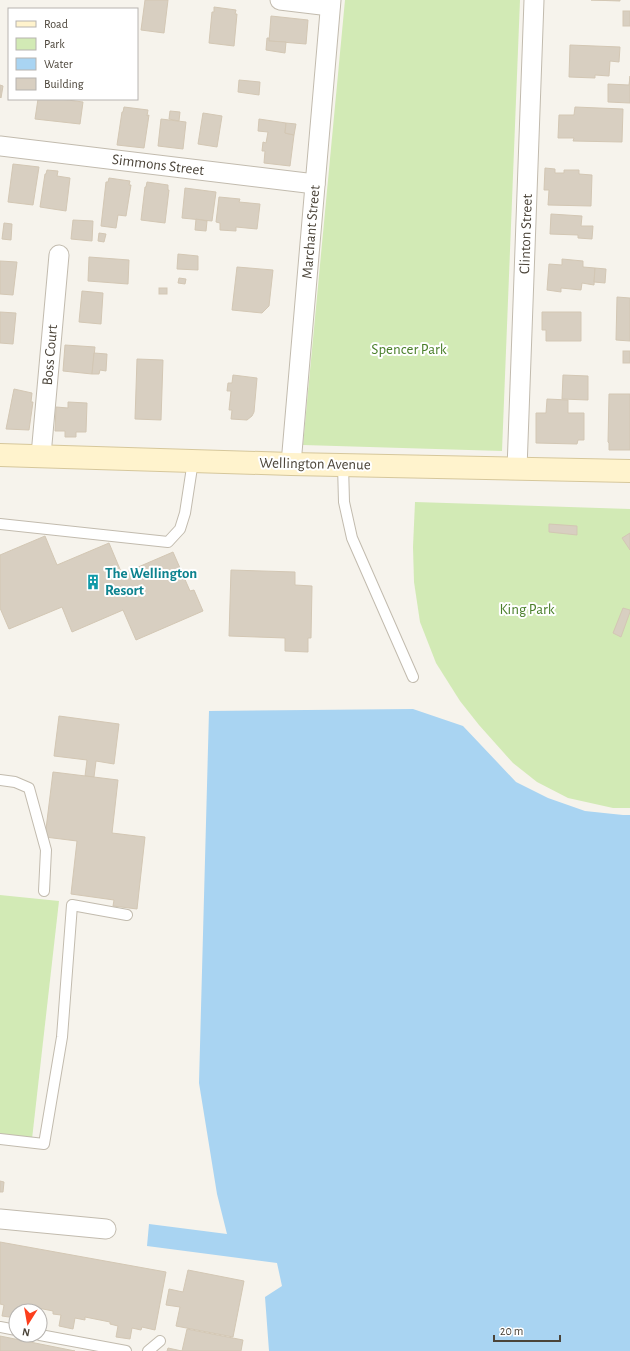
<svg xmlns="http://www.w3.org/2000/svg" width="630" height="1351" font-family="'Alegreya Sans',sans-serif">
<style>
.green{fill:#d2eab5}
.water{fill:#a9d4f2}
.building{fill:#d8cfc1;stroke:#d3c7b4}
.lines{fill:none;stroke-linecap:round;stroke-linejoin:round}
.service-casing{stroke:#c2bbae;stroke-width:12}
.minor-casing{stroke:#c2bbae;stroke-width:21}
.secondary-casing{stroke:#d6c79b;stroke-width:24}
.service{stroke:#fff;stroke-width:10}
.minor{stroke:#fff;stroke-width:19}
.secondary{stroke:#fff3cd;stroke-width:22}
.labels{text-anchor:middle;dominant-baseline:central;stroke-width:4;stroke-linejoin:round;paint-order:stroke}
.street-label{font-size:15px;fill:#4b4439;stroke:#fff}
.park-label{font-size:15px;fill:#4a7f2a;stroke:#fff}
.culture-label{font-size:15px;font-weight:bold;fill:#0d838f;stroke:#fff;text-anchor:start}
</style>
<rect width="100%" height="100%" fill="#f6f3ec"/>
<g class="green">
<polygon points="345,0 520,0 502,451 303,445"/>
<polygon points="415,502 630,509 630,808 613,808 568,798 537,782 513,763 479,725 460,701 436,663 420,622 414,582 413,547"/>
<polygon points="0,895 59,901 32,1139 0,1135"/>
</g>
<polygon class="water" points="413,709 463,726 516,782 548,798 585,811 623,815 630,815 630,1351 269,1351 265,1297 282,1286 277,1263 147,1246 149,1224 227,1234 217,1194 199,1083 209,711"/>
<g class="building">
<polygon points="145,0 168,0 164,33 141,30"/>
<polygon points="591,0 620,0 620,1"/>
<polygon points="214,7 236,10 235,14 237,14 234,46 209,43 212,12 214,12"/>
<rect x="623" y="11" width="7" height="15"/>
<polygon points="271,16 308,20 306,44 269,41"/>
<polygon points="267,38 269,38 269,41 286,42 285,53 266,50"/>
<polygon points="570,45 620,47 619,62 610,61 609,76 595,75 595,78 569,77"/>
<polygon points="630,76 630,103 608,102 608,84 629,85"/>
<polygon points="239,80 260,82 259,95 238,92"/>
<polygon points="0,85 3,86 1,98 0,97"/>
<polygon points="38,99 60,99 83,102 80,124 35,119"/>
<polygon points="124,107 148,110 147,116 149,115 144,148 117,145 122,112 123,112"/>
<polygon points="575,107 623,109 622,142 573,141 574,138 558,138 559,115 574,115"/>
<polygon points="170,111 180,112 179,121 169,119"/>
<polygon points="203,113 222,116 217,147 198,144"/>
<polygon points="161,119 186,122 183,149 158,146"/>
<polygon points="259,119 286,123 285,133 294,135 290,166 264,163 265,151 262,151 263,142 266,143 268,132 258,131"/>
<polygon points="286,123 296,124 294,135 285,133"/>
<polygon points="13,164 39,167 33,205 8,202"/>
<polygon points="545,168 555,169 555,173 564,173 564,170 579,170 579,174 592,175 591,206 548,205 549,190 544,190"/>
<polygon points="47,170 58,171 57,176 70,178 66,211 40,207 45,174 46,174"/>
<polygon points="109,178 130,181 129,185 131,185 126,216 118,215 116,228 101,226 106,182 108,182"/>
<polygon points="147,182 168,185 168,190 169,190 165,223 141,220 145,187 146,187"/>
<polygon points="185,188 216,192 212,221 182,218"/>
<polygon points="219,197 240,199 239,202 260,204 257,229 236,227 236,231 220,230 220,223 216,222"/>
<polygon points="551,214 582,216 581,226 593,226 592,239 578,238 578,235 550,234"/>
<polygon points="196,219 207,221 206,231 195,230"/>
<polygon points="73,220 93,221 92,241 71,239"/>
<polygon points="4,223 12,224 11,240 2,239"/>
<polygon points="99,233 106,234 104,242 98,241"/>
<polygon points="178,254 198,256 198,270 177,269"/>
<polygon points="89,257 129,260 128,284 88,281"/>
<polygon points="562,259 583,261 583,267 595,268 594,285 582,283 581,290 561,288 561,292 547,290 549,264 562,265"/>
<polygon points="0,261 17,262 13,295 0,294"/>
<polygon points="237,267 273,270 269,306 262,313 232,310"/>
<polygon points="595,268 606,269 605,283 594,282"/>
<polygon points="179,278 186,279 185,284 178,283"/>
<rect x="159" y="288" width="8" height="6"/>
<polygon points="82,291 103,293 101,324 79,322"/>
<polygon points="617,297 630,298 630,341 616,340"/>
<polygon points="0,312 16,313 13,344 0,343"/>
<polygon points="542,312 581,312 581,341 546,341 546,330 542,330"/>
<polygon points="65,345 95,347 92,374 63,371"/>
<rect x="623" y="351" width="7" height="12"/>
<polygon points="94,353 107,354 106,371 100,370 99,374 92,374"/>
<polygon points="137,359 163,360 161,420 135,419"/>
<polygon points="233,375 257,378 254,412 252,416 247,420 231,419 232,410 229,410 231,391 227,391 228,383 232,383"/>
<polygon points="563,375 588,376 588,400 562,399"/>
<polygon points="14,389 32,393 31,402 33,402 29,430 6,429"/>
<polygon points="609,394 630,394 630,450 609,450 609,443 608,442"/>
<polygon points="547,399 568,400 568,413 584,413 584,440 578,440 577,444 536,443 536,413 546,413"/>
<polygon points="68,402 87,403 86,432 76,432 76,437 65,437 65,431 55,431 56,407 68,408"/>
<polygon points="549,524 577,526 577,535 549,532"/>
<polygon points="630,533 630,550 622,538"/>
<polygon points="45,536 57,565 109,543 122,574 173,552 190,591 194,590 203,611 136,640 123,610 72,632 62,607 9,629 0,608 0,555"/>
<polygon points="231,570 295,572 295,585 312,586 311,638 308,638 308,652 285,651 285,638 229,636"/>
<polygon points="623,608 630,610 630,612 621,637 613,633"/>
<polygon points="59,716 119,724 114,764 96,761 94,777 85,776 87,760 54,756"/>
<polygon points="53,772 118,780 112,833 145,837 137,909 113,906 114,900 71,894 77,841 45,837"/>
<polygon points="0,1181 4,1182 3,1192 0,1192"/>
<polygon points="0,1242 166,1272 155,1330 142,1327 141,1330 132,1328 130,1339 116,1337 118,1326 110,1324 110,1322 85,1317 85,1320 75,1318 73,1329 59,1326 61,1315 53,1314 53,1311 28,1306 27,1309 19,1308 19,1311 16,1311 16,1318 2,1316 4,1305 0,1304"/>
<polygon points="188,1270 244,1281 233,1337 176,1326 180,1307 166,1305 169,1289 183,1292"/>
<polygon points="187,1329 243,1340 241,1351 182,1351"/>
<polygon points="0,1336 75,1351 0,1351"/>
<polygon points="168,1348 182,1351 167,1351"/>
</g>
<g class="lines">
<g class="service-casing">
<g id="service">
<polyline points="343,465 344,502 352,538 413,677"/>
<polyline points="0,524 168,542 180,529 185,513 193,461"/>
<polyline points="0,780 15,782 29,788 46,850 44,891"/>
<polyline points="0,1139 44,1144 62,1037 72,905 127,915"/>
<polyline points="0,1327 16,1330"/>
<polyline points="40,1335 126,1351"/>
<polyline points="148,1351 160,1341"/>
</g>
</g>
<g class="minor-casing">
<g id="minor">
<polyline points="280,0 330,6"/>
<polyline points="0,146 315,184"/>
<polyline points="41,455 59,255"/>
<polyline points="291,464 331,0"/>
<polyline points="517,469 534,0"/>
<polyline points="0,1219 106,1229"/>
</g>
</g>
<g class="secondary-casing">
<polyline id="secondary" points="0,455 291,464 630,471"/>
</g>
<use href="#service" class="service"/>
<use href="#minor" class="minor"/>
<use href="#secondary" class="secondary"/>
</g>
<defs>
<g id="building-bare" transform="scale(1.2)"><path d="M-4-6H4V6H1V3H-1V6H-4ZM-2.5-4.3h1.7v1.8h-1.7ZM.8-4.3h1.7v1.8H.8ZM-2.5-1h1.7V.8h-1.7ZM.8-1h1.7V.8H.8Z" fill="#0f9aa8" stroke="#fff" stroke-width="2.5" paint-order="stroke"/></g>
</defs>
<g fill-rule="evenodd">
<use href="#building-bare" x="93" y="582"/>
</g>
<g class="labels">
<g class="street-label">
<text transform="translate(158 165) rotate(7)">Simmons Street</text>
<text transform="translate(311 232) rotate(-85)">Marchant Street</text>
<text transform="translate(526 234) rotate(-88)">Clinton Street</text>
<text transform="translate(50 355) rotate(-85)">Boss Court</text>
<text transform="translate(315 464) rotate(1)">Wellington Avenue</text>
</g>
<g class="park-label">
<text x="409" y="349">Spencer Park</text>
<text x="527" y="609">King Park</text>
</g>
<g class="culture-label">
<text x="105" y="573">The Wellington<tspan x="105" dy="17">Resort</tspan></text>
</g>
</g>
<rect x="8" y="8" width="130" height="92" fill="#ffffff" stroke="#b7b4b0"/>
<rect x="16" y="21" width="20" height="6" fill="#fff3cd" stroke="#b7b4b0"/>
<text x="44" y="28" font-size="12" fill="#4b4439">Road</text>
<rect x="16" y="38" width="20" height="12" fill="#d2eab5" stroke="#b7b4b0"/>
<text x="44" y="48" font-size="12" fill="#4b4439">Park</text>
<rect x="16" y="58" width="20" height="12" fill="#a9d4f2" stroke="#b7b4b0"/>
<text x="44" y="68" font-size="12" fill="#4b4439">Water</text>
<rect x="16" y="78" width="20" height="12" fill="#d8cfc1" stroke="#b7b4b0"/>
<text x="44" y="88" font-size="12" fill="#4b4439">Building</text>
<g transform="translate(28 1323) rotate(191)"><circle r="19" fill="#ffffff" stroke="#b7b4b0"/>
<path d="M0-3L7 15L0 10L-7 15Z" fill="#fc3f1d"/>
<text y="-6" font-size="11" font-weight="bold" text-anchor="middle" fill="#4b4439">N</text>
</g>
<path d="M494 1335v6h66v-6" fill="none" stroke="#4b4439" stroke-width="2"/>
<text x="500" y="1335" font-size="12" fill="#4b4439" stroke="#ffffff" stroke-width="3" paint-order="stroke">20 m</text>
</svg>
